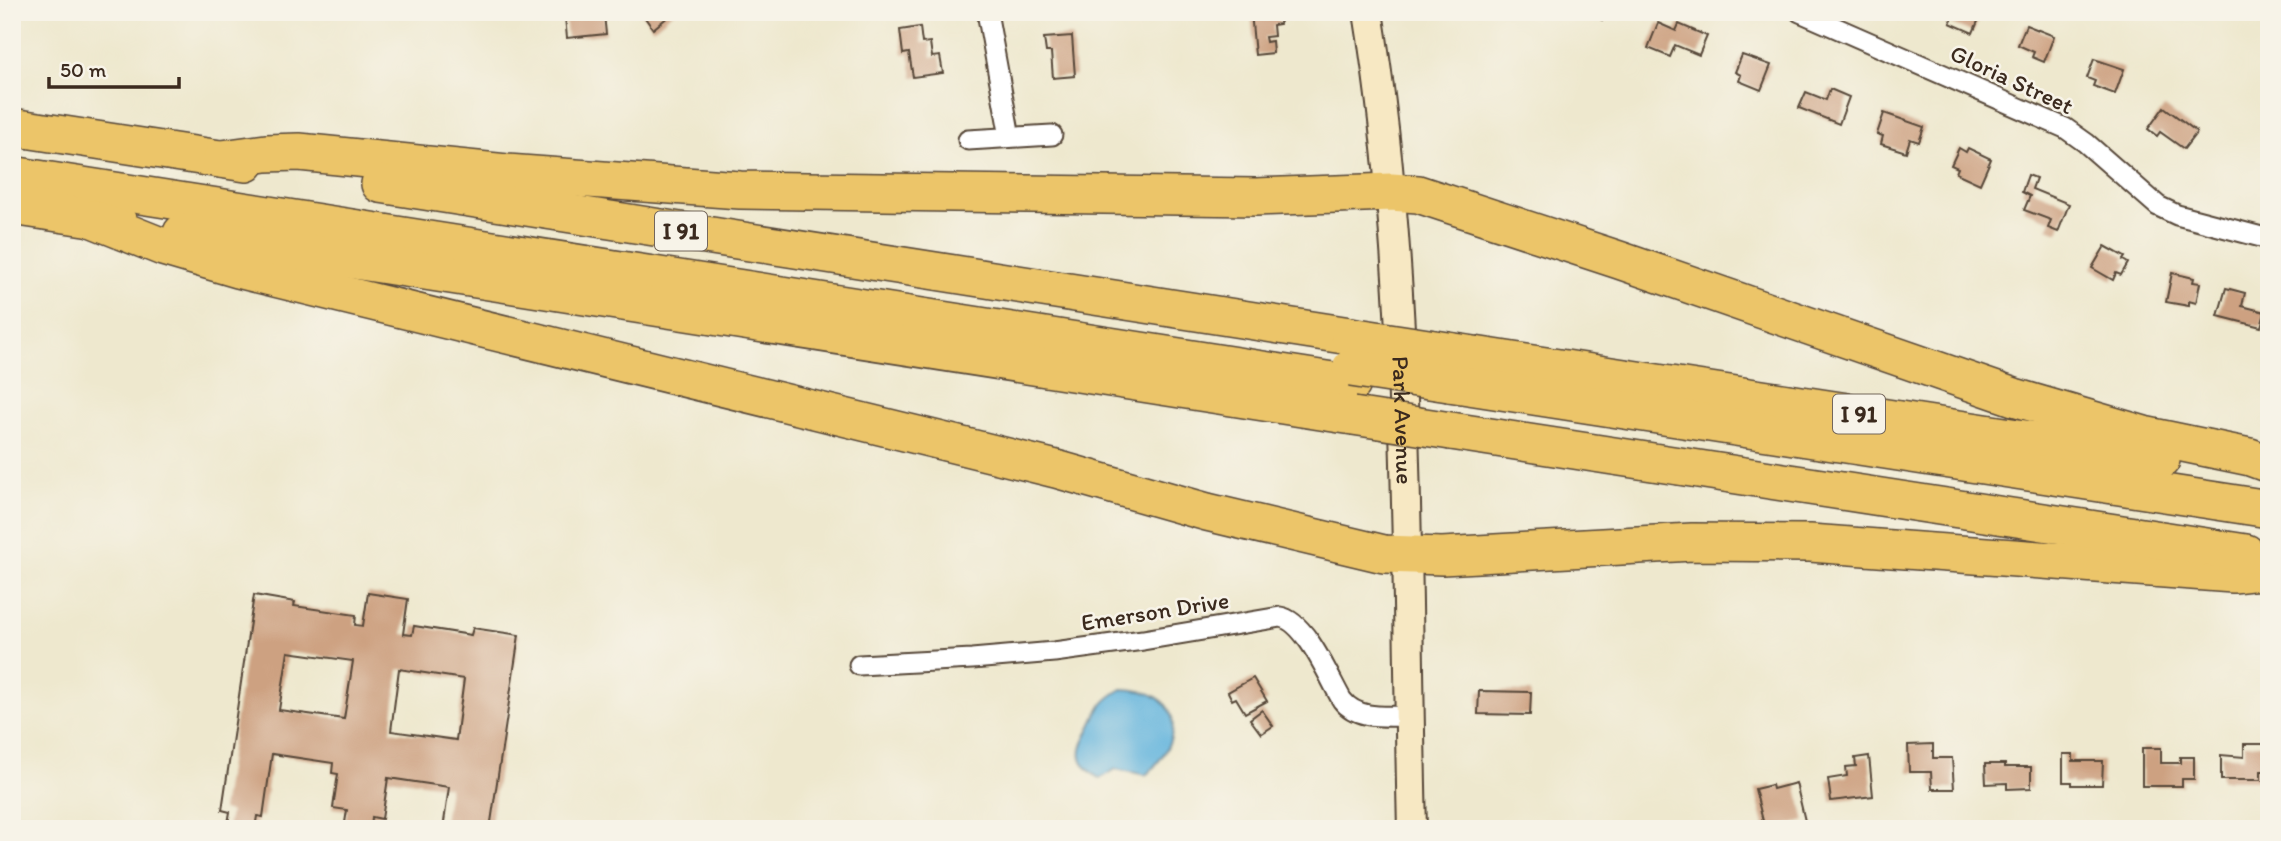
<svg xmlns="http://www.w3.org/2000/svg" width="2281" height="841" font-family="Itim,sans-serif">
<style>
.water{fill:#62b4dd;stroke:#4e6f7e;stroke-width:2}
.building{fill:#cda181;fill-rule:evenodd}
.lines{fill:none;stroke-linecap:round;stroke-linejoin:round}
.street-casing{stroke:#564638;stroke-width:23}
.secondary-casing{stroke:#564638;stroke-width:32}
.highway-casing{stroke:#564638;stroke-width:40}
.street{stroke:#fff;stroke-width:19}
.secondary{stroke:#f7e8c3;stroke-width:28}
.highway{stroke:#ecc569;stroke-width:37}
.highway-bridge-casing{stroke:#564638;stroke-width:40;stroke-linecap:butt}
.highway-bridge{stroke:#ecc569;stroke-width:37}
.labels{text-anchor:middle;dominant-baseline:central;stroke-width:5;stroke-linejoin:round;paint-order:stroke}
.shield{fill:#f7f3e8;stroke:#73665b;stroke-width:2}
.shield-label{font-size:23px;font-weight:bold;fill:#3b2a1e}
.street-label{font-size:24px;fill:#3b2a1e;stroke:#f7f3e8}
</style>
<rect width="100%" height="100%" fill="#f7f3e8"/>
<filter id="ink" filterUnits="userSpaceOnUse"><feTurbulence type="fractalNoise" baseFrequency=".0143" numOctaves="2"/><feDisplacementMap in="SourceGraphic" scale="14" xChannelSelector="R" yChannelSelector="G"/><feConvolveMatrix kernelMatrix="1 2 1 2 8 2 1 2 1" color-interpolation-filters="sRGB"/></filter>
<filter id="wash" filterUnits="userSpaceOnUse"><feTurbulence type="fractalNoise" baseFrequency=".00686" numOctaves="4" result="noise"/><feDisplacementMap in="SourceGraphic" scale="28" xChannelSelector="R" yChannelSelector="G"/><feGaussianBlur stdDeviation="1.57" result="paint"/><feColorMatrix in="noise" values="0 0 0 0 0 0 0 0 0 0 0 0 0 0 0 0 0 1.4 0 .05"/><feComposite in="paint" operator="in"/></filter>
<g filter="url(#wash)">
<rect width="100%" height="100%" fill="#eee8ce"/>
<path class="water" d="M 1122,689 C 1185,690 1185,739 1146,775 L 1116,769 L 1101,778 L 1097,777 C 1072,758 1080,749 1091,726 C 1100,706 1103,700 1122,689 Z"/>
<g id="blocks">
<g class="building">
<polygon points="641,12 674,12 653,29"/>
<polygon points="1251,12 1279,12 1280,24 1273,25 1274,36 1265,37 1266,42 1272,41 1273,53 1255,55"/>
<polygon points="1587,12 1617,12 1613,19 1605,15 1602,20"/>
<polygon points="1947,12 1982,12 1973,33 1950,23 1952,19 1946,16"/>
<polygon points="604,14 606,34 567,38 565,17"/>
<polygon points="1658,23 1676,31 1679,24 1707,36 1699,55 1675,45 1670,57 1648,48"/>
<polygon points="2026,25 2054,36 2044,62 2032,57 2034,52 2018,45"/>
<polygon points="920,27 922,43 930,42 932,57 940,56 943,73 913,77 909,53 903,54 900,30"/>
<polygon points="1072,36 1075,76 1053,78 1051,52 1046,52 1044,38"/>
<polygon points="1742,55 1771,65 1761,90 1739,81 1741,75 1735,72"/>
<polygon points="2094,59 2124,69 2115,94 2093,86 2095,81 2087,78"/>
<polygon points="1830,89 1849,97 1839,124 1799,108 1806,92 1826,100"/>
<polygon points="2164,107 2197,132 2184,149 2160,132 2157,136 2148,129"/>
<polygon points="1884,113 1924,127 1919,142 1910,139 1906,152 1881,144 1883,136 1877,134"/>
<polygon points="1959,148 1966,152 1968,148 1991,159 1980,184 1956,173 1958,168 1951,165"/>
<polygon points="2028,175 2036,178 2032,189 2069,204 2058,232 2048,228 2051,220 2024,210 2030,196 2022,192"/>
<polygon points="2105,246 2125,257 2123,260 2128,263 2121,275 2116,273 2113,280 2092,268"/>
<polygon points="2172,273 2194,278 2193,282 2200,283 2196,303 2189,301 2189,306 2166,302"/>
<polygon points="2226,288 2245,293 2242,306 2265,312 2261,327 2218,316"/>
<path d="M 368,593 L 408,599 L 403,634 L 412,635 L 414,626 L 471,635 L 473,628 L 519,635 L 490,829 L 443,829 L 449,787 L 388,778 L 382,819 L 372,817 L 371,829 L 344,829 L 347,810 L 333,808 L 338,774 L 332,773 L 333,763 L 272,754 L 263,817 L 257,816 L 255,829 L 227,829 L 230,812 L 222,810 L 254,595 L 295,602 L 294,606 L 356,615 L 355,625 L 363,626 ZM 288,652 L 353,661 L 344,719 L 279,710 ZM 399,669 L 464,679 L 456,740 L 391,731 Z"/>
<polygon points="1253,678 1267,701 1245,713 1236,698 1232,700 1228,692"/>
<polygon points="1479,691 1531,692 1530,715 1478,714"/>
<polygon points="1262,710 1273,726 1261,734 1250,719"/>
<polygon points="1933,744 1933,758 1952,758 1954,789 1932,789 1931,772 1909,772 1908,745"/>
<polygon points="2244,744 2269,744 2269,771 2261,771 2261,780 2221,780 2221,755 2244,757"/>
<polygon points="2142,748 2161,748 2161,763 2180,763 2180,757 2194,757 2194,779 2182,779 2182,786 2142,786"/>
<polygon points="2063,754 2073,754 2073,761 2103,761 2102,785 2072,785 2072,782 2063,782"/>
<polygon points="1869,756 1873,796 1831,801 1828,779 1847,776 1846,767 1856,766 1855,758"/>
<polygon points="1985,764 2005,764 2005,767 2031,767 2031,788 2007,789 2007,783 1986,784"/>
<polygon points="1796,783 1805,821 1765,829 1755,789 1772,785 1773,789"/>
</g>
</g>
</g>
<g filter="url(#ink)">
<use href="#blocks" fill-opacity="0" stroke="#564638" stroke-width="2"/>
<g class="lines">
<g class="street-casing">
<g id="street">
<polyline points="987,12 1010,137"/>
<polyline points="1800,12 2065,128 2086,143 2158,206 2177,215 2269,239"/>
<polyline points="968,140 1052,135"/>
<path d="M 859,665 L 972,659 L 1054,652 L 1143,640 L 1280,617 C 1306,621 1329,678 1342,700 C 1357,720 1386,716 1409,716"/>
</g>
</g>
<g class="secondary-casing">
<g id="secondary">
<path id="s1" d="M 1368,12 C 1412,282 1405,557 1412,829"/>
</g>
</g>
<g class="highway-casing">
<g id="highway">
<polyline points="12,127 246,163"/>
<polyline points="222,159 266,153 299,152 507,173 740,190 1256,197 1391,192 1418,194 1619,260 2014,397 2144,435 2250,457 2269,464"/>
<polyline points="12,175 1352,384"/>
<polyline points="380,184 1350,336"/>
<polyline points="12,206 118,222"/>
<polyline points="93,219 163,247 238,269 1056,469 1207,512 1384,554 1442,556 1692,542 1810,543 2233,574 2269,570"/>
<polyline points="182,233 1353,416"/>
<polyline points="1448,351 2161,460"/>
<polyline points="1449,383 2269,509"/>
<polyline points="1451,431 2246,553"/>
</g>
</g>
<use href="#street" class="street"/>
<use href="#secondary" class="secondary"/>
<use href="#highway" class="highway"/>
<g class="highway-bridge-casing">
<g id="highway-bridge">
<polyline points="1350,336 1448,351"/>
<polyline points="1351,368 1449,383"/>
<polyline points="1353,416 1451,431"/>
</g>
</g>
<use href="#highway-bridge" class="highway-bridge"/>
</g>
</g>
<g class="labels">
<g class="shield">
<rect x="655" y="211.5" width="52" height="39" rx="5"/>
<rect x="1833" y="394.5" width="52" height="39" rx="5"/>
</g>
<g class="shield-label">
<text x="681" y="231">I 91</text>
<text x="1859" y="414">I 91</text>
</g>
<g class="street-label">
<text transform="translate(2012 79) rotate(25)">Gloria Street</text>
<text stroke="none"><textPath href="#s1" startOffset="410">Park Avenue</textPath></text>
<text transform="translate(1155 611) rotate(-9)">Emerson Drive</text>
</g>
</g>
<rect width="2281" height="841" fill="none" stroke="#f7f3e8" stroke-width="42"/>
<path d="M49 77v10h130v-10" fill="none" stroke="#3b2a1e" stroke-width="3.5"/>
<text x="60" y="77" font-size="21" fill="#3b2a1e" stroke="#f7f3e8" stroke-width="5" paint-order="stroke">50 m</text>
</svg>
